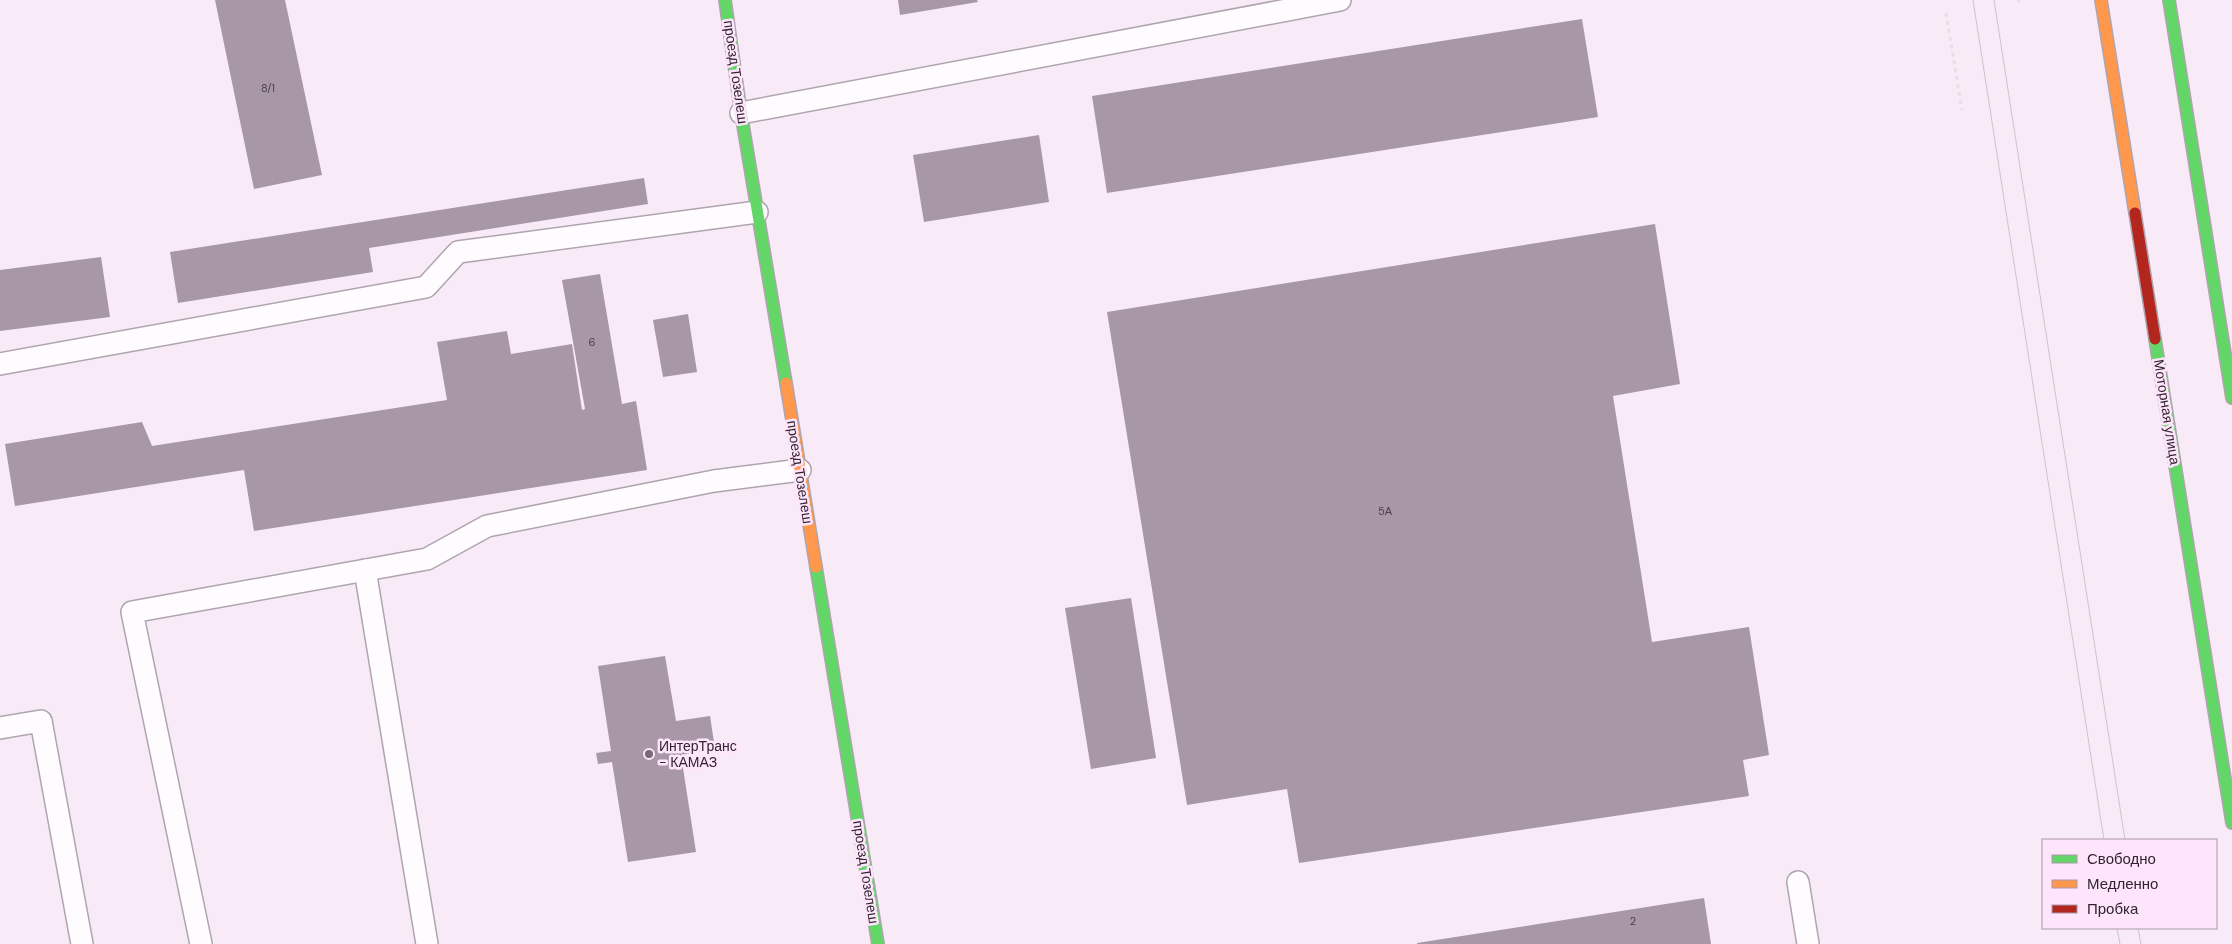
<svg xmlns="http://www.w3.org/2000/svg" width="2232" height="944" font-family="'DM Sans',sans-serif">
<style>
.building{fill:#a897a7}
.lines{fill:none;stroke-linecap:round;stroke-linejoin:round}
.lane-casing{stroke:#afa5ae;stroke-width:24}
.fast-casing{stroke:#afa5ae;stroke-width:14}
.slow-casing{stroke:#afa5ae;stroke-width:14}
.jam-casing{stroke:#afa5ae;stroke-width:14}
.path{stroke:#e4e0e3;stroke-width:3;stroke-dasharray:4 4;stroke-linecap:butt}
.lane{stroke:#fefcfe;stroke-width:21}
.fast{stroke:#63d668;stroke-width:11}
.slow{stroke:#ff974d;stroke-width:11}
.jam{stroke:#b3261e;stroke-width:11}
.tram{stroke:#c9c6c9;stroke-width:1}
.poi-dot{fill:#756a74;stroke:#fee5fc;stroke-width:2}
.labels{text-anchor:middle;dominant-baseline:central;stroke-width:5;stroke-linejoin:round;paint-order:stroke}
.number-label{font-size:11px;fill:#4d424c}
.street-label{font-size:14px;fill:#2f252e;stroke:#fee5fc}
.poi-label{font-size:14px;fill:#2f252e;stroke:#fee5fc;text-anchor:start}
</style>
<rect width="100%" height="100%" fill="#f8ebf7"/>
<g class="building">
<polygon points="215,0 285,0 322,175 254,189"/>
<polygon points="898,0 977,0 978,2 900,15"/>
<polygon points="1582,19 1598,117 1107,193 1092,96"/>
<polygon points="1039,135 1049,202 924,222 913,155"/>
<polygon points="644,178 648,204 369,248 373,272 178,303 170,252"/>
<polygon points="1655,224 1680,384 1613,396 1652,642 1749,627 1769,755 1743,760 1749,796 1299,863 1287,789 1187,805 1107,312"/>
<polygon points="101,257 110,317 0,331 0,270"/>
<polygon points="600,274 622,404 636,401 647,470 254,531 244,470 15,506 5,444 142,422 152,446 447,400 437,342 507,331 511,354 572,344 582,410 585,409 562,280"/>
<polygon points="688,314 697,372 663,377 653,320"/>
<polygon points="1131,598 1156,758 1091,769 1065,608"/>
<polygon points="665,656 676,721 710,716 715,749 681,755 696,852 628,862 612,762 598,764 596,753 611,751 598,666"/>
<polygon points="1704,898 1711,944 1417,944 1417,943"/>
</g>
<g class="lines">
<g class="lane-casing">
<g id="lane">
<polyline points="741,113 1340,0"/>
<polyline points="0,364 426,287 458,252 757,212"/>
<polyline points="365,570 427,944"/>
<polyline points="0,728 41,721 82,944"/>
<polyline points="1798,882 1808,944"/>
<polyline points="201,944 132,612 427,559 487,526 714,481 800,470"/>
</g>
</g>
<g class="fast-casing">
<g id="fast">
<polyline points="725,0 741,113 786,383"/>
<polyline points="2169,0 2232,398"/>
<polyline points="2155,339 2232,823"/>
<polyline points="816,567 878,944"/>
</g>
</g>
<g class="slow-casing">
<g id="slow">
<polyline points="2101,0 2135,213"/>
<polyline points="786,383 816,567"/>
</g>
</g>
<g class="jam-casing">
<polyline id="jam" points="2135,213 2155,339"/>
</g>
<g class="path">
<polyline points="2018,0 2019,2"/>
<polyline points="1946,13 1962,110"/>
</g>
<use href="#lane" class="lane"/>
<use href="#fast" class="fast"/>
<use href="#slow" class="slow"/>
<use href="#jam" class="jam"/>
<g class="tram">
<polyline points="1973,0 2104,840"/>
<polyline points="1994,0 2125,840"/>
<polyline points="2117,928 2120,944"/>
<polyline points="2138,928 2141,944"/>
</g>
</g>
<circle class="poi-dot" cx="649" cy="754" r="5"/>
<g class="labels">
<g class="number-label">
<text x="268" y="88">8/1</text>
<text x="592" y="342">6</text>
<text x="1385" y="511">5А</text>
<text x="1633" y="921">2</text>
</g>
<g class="street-label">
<text transform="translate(736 72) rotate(82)">проезд Тозелеш</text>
<text transform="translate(2167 412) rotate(81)">Моторная улица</text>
<text transform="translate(800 472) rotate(81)">проезд Тозелеш</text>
<text transform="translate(866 872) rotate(81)">проезд Тозелеш</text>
</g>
<g class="poi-label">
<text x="659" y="746">ИнтерТранс<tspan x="659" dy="16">- КАМАЗ</tspan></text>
</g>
</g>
<rect x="2042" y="839" width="175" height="90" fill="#fee5fc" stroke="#ab98aa"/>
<rect x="2052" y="855" width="25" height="8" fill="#63d668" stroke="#ab98aa"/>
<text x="2087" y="864" font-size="15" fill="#2f252e">Свободно</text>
<rect x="2052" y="880" width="25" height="8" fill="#ff974d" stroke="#ab98aa"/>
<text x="2087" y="889" font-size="15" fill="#2f252e">Медленно</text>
<rect x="2052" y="905" width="25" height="8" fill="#b3261e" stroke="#ab98aa"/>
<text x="2087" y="914" font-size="15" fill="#2f252e">Пробка</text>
</svg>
